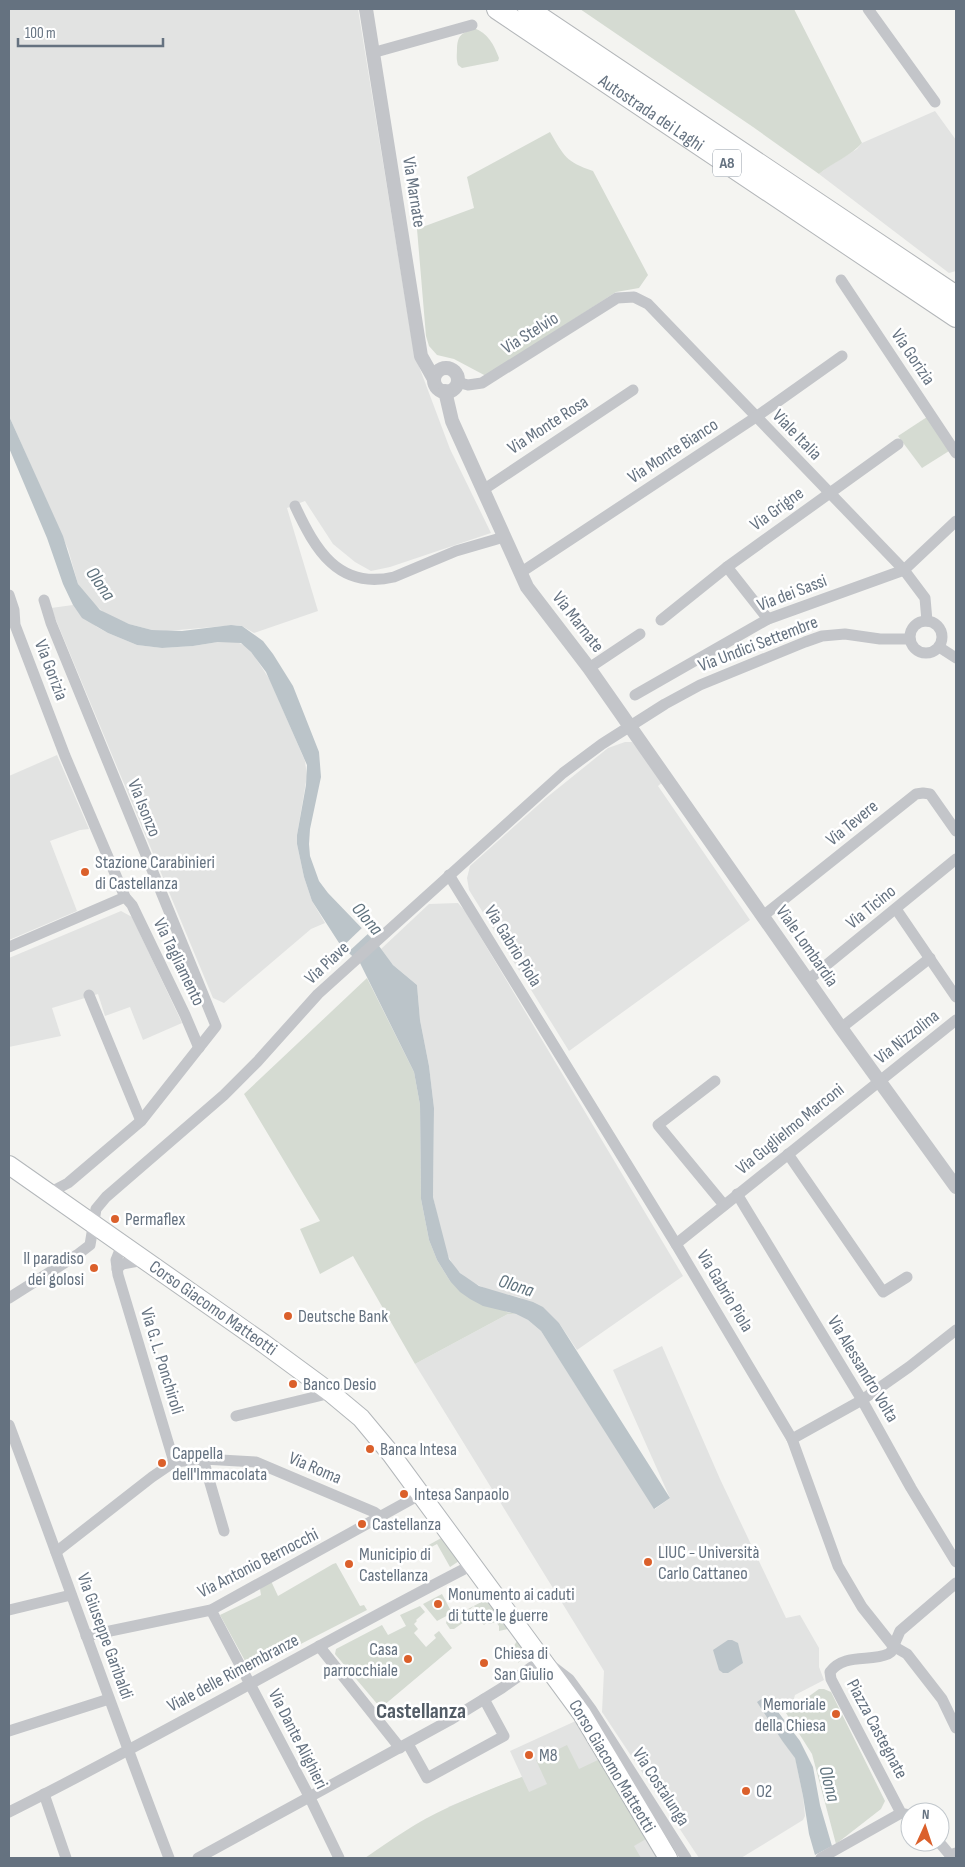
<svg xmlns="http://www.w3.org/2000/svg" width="965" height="1867" font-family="'Sofia Sans Condensed',sans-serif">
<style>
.built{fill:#e2e3e2}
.green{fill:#d5dbd2}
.water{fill:#bbc4c9}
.pier{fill:#f4f4f1}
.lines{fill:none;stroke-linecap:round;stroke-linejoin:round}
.primary-casing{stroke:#b3b7ba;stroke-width:20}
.motorway-casing{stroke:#b3b6b9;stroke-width:22}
.minor{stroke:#c3c5c9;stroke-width:11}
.tertiary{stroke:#c3c5c9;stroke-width:14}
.primary{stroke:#fff;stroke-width:18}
.motorway{stroke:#fff;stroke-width:20}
.poi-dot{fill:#db602b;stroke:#fff;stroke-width:2}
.labels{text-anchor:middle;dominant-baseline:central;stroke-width:5;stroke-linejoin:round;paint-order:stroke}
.shield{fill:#fff;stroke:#939ca6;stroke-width:1}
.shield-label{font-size:16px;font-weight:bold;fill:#657280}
.street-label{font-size:18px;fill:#657280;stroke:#fff}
.poi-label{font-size:18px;fill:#657280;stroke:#fff;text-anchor:start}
.water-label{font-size:19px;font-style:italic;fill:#60737e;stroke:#fff}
.district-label{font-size:22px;font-weight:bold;fill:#525c66;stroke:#fff}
</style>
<rect width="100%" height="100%" fill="#f4f4f1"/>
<g class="built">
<polygon points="9,9 358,9 414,353 450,449 491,533 390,567 371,571 355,562 333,544 305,501 287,508 318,611 254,633 242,626 236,625 167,631 152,630 129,624 107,615 89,600 78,584 68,549 9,416"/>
<polygon points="935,111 956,140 956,271 949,273 819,174 828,167 857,149 862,143"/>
<polygon points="73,605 79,613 97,627 108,633 137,645 162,648 193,646 218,642 237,642 246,646 255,657 270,680 305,761 307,776 297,835 297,844 304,877 312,901 325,923 311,929 224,1003 213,998 51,608"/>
<polygon points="625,742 632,742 664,781 658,786 750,920 569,1051 469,890 467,878 470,866 546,798 608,748"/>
<polygon points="57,755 89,829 80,830 50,841 77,911 9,940 9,776"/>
<polygon points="458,903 465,911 683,1276 577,1350 559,1323 519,1297 490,1291 468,1280 454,1267 445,1250 433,1197 434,1108 429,1066 420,1020 417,985 393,965 381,949 429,904"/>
<polygon points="121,911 132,917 182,1023 143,1040 130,1007 105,1016 98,994 52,1008 61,1036 9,1047 9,958"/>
<polygon points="508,1314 516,1314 528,1320 541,1331 655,1509 670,1498 613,1370 662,1346 720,1479 786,1618 800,1615 819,1648 819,1667 824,1680 795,1695 793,1702 776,1711 766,1696 783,1742 795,1757 803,1796 805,1816 803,1820 741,1858 699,1858 602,1712 604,1671 415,1364"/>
<polygon points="580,1719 600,1759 657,1858 521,1858 448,1807 522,1777 510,1751"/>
</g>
<g class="green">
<path d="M 580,9 L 794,9 L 862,143 C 851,156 832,163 819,174 L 753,127 Z"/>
<path d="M 474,28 C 488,33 494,45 499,58 L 498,61 L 462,68 L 458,65 C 456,58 457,55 457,48 C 458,34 462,34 474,28 Z"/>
<path d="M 550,132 C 564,156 566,162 593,171 L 648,275 L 639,288 L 616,292 L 486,376 L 454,359 L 437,355 L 429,346 L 426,336 L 417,229 L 474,208 L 467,177 Z"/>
<polygon points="927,417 949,451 922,468 898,436"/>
<polygon points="367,978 414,1072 420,1105 421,1199 429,1240 437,1260 450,1281 507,1312 516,1314 508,1314 415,1364 353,1256 320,1274 300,1229 320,1221 244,1094"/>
<polygon points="443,1537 459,1561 450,1567 437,1544 410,1558 409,1556"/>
<polygon points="336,1563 360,1606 364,1605 367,1610 250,1670 220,1615 261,1595 260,1589 271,1581 278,1596 333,1564"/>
<polygon points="442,1594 452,1613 437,1621 423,1604"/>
<polygon points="489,1598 529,1652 518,1663 522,1654 518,1649 512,1649 517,1641 515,1633 508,1629 499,1631 499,1626 496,1622 489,1624 487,1622 484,1625 479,1620 483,1617 474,1606 463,1615 467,1620 454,1629 450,1629 446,1623 447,1620"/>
<polygon points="420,1606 425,1612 416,1620 417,1621 414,1624 418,1629 414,1633 426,1647 436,1638 434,1635 439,1631 452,1648 383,1706 379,1706 335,1654 336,1649 382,1625 388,1635 406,1626 400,1615"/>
<polygon points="819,1689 824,1689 831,1692 885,1801 881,1809 836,1844 812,1754 786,1713"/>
<path d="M 567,1745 L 579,1769 L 600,1759 L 646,1839 L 634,1846 L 641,1858 L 365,1858 C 391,1840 418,1821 447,1808 C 472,1797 497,1786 522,1777 L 529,1792 L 547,1784 L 536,1760 Z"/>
</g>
<g class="water">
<polygon points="9,416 63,536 78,584 100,610 129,624 152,630 182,631 231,625 242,626 263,641 273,654 293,686 319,752 321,777 310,829 309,844 310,856 319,881 328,893 379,946 393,965 417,985 420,1020 429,1066 434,1108 433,1197 449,1259 460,1273 479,1286 533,1302 543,1307 559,1323 670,1498 654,1509 541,1331 528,1320 516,1314 483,1306 470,1299 460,1292 450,1281 437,1260 429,1240 421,1199 420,1105 414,1072 360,963 341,946 312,901 304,877 297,844 297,835 306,785 307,765 266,672 251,652 241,643 218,642 193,646 162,648 137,645 108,633 82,618 73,605 63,584 47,538 9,448"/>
<polygon points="728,1640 732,1640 738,1643 743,1663 728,1673 723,1673 719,1670 713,1650"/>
<polygon points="766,1696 800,1741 813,1767 820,1805 832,1846 815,1855 809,1834 803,1796 795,1758 783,1742 757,1702"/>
</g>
<polygon class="pier" points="364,926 370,932 345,955 340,949"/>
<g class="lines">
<g class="primary-casing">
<polyline id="primary" points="9,1165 263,1343 331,1393 361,1418 391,1454 582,1714 668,1858"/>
</g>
<g class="motorway-casing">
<g id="motorway">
<path id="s1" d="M 497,9 L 956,317"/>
<polyline points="528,9 956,296"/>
</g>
</g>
<g class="minor">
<polyline points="868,9 935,102"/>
<polyline points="372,53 472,25"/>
<polyline points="841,280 956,453"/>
<polyline points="457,382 468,385 482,383 617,298 634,297 648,304 904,570 925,598 927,621"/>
<polyline points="483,490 633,390"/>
<path d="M 295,506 C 315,549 338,590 394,577 L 456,551 L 504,537"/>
<polyline points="727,567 768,619"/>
<polyline points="520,573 756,417 842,356"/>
<polyline points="9,595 14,610 15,625 65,756 125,897 132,905 185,1015 199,1048"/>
<polyline points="44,600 51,623 216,1026 141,1121 68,1183 49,1193"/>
<polyline points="661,620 727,567 898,444"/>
<circle cx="926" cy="637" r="16"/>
<polyline points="939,647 956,658"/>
<polyline points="589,668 640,634"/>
<polyline points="635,695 768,619 904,570 956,521"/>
<polyline points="449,875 676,1244 792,1439 838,1566 862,1607 893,1646 907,1654 942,1699 956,1728"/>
<polyline points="896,909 956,997"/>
<polyline points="763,916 916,794 923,793 930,794 956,831"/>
<polyline points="9,947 125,897"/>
<polyline points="808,980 956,859"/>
<polyline points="89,995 141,1121"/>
<polyline points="841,1028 930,958"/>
<polyline points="715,1081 658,1125 724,1205"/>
<polyline points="788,1154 883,1292 907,1277"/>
<polyline points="737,1194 862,1400 911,1488 956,1562"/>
<polyline points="676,1244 956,1020"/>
<polyline points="122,1245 116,1260 118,1275 174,1462"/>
<polyline points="117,1269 122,1264 144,1260"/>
<polyline points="9,1298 77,1255 90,1245 96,1209 106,1197 224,1095 257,1062 318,994 563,773 602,744 665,704 700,685 805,642 822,636 845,634 880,639 910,639"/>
<polyline points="236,1416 331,1393"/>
<path d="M 9,1425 C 63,1569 114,1715 169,1858"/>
<polyline points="792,1439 862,1400 909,1367 956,1330"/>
<polyline points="203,1459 224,1531"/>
<polyline points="56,1552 152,1477 174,1462 203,1459 256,1462 374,1512 381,1517"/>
<polyline points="9,1610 71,1595"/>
<polyline points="211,1610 310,1798 339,1858"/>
<polyline points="86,1636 211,1610 421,1494"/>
<polyline points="319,1646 400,1748"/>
<polyline points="9,1731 109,1699"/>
<polyline points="408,1744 427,1778 504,1736 484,1699"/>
<polyline points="44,1794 66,1858"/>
<path d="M 9,1812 C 166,1734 317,1644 474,1564"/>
<path d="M 910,1815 L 901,1813 L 831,1679 L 830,1672 C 844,1653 870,1662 888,1654 L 891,1652 L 900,1631 L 956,1583"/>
<polyline points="939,1842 950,1855 956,1853"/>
<polyline points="198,1858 450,1720 502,1688 543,1659 569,1679 591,1709 686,1858"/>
<polyline points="821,1858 901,1813"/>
</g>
<g class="tertiary">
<polyline points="366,9 421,356 434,379"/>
<circle cx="446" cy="380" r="12"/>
<polyline points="445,391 452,421 527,587 589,668 841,1028 956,1187"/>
</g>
<use href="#primary" class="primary"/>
<use href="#motorway" class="motorway"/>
</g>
<g class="poi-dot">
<circle cx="85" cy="872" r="5"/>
<circle cx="115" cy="1219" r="5"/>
<circle cx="94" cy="1268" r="5"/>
<circle cx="288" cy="1316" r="5"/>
<circle cx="293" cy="1384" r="5"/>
<circle cx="370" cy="1449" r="5"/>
<circle cx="162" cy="1463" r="5"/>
<circle cx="404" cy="1494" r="5"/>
<circle cx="362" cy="1524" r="5"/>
<circle cx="648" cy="1562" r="5"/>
<circle cx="349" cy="1564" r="5"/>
<circle cx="438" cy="1604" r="5"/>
<circle cx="408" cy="1659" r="5"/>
<circle cx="484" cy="1663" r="5"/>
<circle cx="836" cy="1714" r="5"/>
<circle cx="529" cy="1755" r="5"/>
<circle cx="746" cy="1791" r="5"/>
</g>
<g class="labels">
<rect class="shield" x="713" y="149.5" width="28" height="27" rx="4"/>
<g class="shield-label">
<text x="727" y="163">A8</text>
</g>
<g class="street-label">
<text stroke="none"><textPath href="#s1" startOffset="186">Autostrada dei Laghi</textPath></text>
<text transform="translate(414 192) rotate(81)">Via Marnate</text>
<text transform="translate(530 333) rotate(-32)">Via Stelvio</text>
<text transform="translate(913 357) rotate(56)">Via Gorizia</text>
<text transform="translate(548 425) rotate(-33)">Via Monte Rosa</text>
<text transform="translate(797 435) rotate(46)">Viale Italia</text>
<text transform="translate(673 451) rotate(-33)">Via Monte Bianco</text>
<text transform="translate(777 509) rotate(-36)">Via Grigne</text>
<text transform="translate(792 593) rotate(-21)">Via dei Sassi</text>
<text transform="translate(578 622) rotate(52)">Via Marnate</text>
<text transform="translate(758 644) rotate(-21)">Via Undici Settembre</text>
<text transform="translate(51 670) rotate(69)">Via Gorizia</text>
<text transform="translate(144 808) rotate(68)">Via Isonzo</text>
<text transform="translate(852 823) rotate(-39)">Via Tevere</text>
<text transform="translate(871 907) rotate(-39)">Via Ticino</text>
<text transform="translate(513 946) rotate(58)">Via Gabrio Piola</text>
<text transform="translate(807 946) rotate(55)">Viale Lombardia</text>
<text transform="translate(179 962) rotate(64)">Via Tagliamento</text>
<text transform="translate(327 963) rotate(-43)">Via Piave</text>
<text transform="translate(907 1037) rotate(-38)">Via Nizzolina</text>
<text transform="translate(790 1129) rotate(-39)">Via Guglielmo Marconi</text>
<text transform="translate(725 1291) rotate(59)">Via Gabrio Piola</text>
<text transform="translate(213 1308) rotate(35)">Corso Giacomo Matteotti</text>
<text transform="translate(162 1361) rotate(73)">Via G. L. Ponchiroli</text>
<text transform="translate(863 1369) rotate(59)">Via Alessandro Volta</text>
<text transform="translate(315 1468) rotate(23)">Via Roma</text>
<text transform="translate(258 1563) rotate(-27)">Via Antonio Bernocchi</text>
<text transform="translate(105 1636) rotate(70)">Via Giuseppe Garibaldi</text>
<text transform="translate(233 1673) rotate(-28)">Viale delle Rimembranze</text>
<text transform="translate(877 1729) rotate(62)">Piazza Castegnate</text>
<text transform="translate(298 1739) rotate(63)">Via Dante Alighieri</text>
<text transform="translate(612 1766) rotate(59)">Corso Giacomo Matteotti</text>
<text transform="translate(661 1787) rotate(57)">Via Costalunga</text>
</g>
<g class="poi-label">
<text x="95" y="862">Stazione Carabinieri<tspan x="95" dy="21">di Castellanza</tspan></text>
<text x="125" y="1219">Permaflex</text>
<text x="84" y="1258" text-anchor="end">Il paradiso<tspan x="84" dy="21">dei golosi</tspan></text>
<text x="298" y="1316">Deutsche Bank</text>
<text x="303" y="1384">Banco Desio</text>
<text x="380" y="1449">Banca Intesa</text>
<text x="172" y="1453">Cappella<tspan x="172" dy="21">dell'Immacolata</tspan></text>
<text x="414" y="1494">Intesa Sanpaolo</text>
<text x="372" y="1524">Castellanza</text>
<text x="658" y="1552">LIUC - Università<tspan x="658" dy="21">Carlo Cattaneo</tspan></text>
<text x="359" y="1554">Municipio di<tspan x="359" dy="21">Castellanza</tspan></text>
<text x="448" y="1594">Monumento ai caduti<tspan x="448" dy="21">di tutte le guerre</tspan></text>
<text x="398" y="1649" text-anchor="end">Casa<tspan x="398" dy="21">parrocchiale</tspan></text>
<text x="494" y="1653">Chiesa di<tspan x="494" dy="21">San Giulio</tspan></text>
<text x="826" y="1704" text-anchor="end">Memoriale<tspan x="826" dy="21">della Chiesa</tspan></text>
<text x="539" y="1755">M8</text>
<text x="756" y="1791">O2</text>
</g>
<g class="water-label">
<text transform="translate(100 584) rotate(55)">Olona</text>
<text transform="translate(367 919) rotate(49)">Olona</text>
<text transform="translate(516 1286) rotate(18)">Olona</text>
<text transform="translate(829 1784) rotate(76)">Olona</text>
</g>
<g class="district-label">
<text x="421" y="1711">Castellanza</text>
</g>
</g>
<rect width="965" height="1867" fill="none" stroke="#657280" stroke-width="20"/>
<g transform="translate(925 1827) rotate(3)"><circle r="24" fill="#ffffff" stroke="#c1c7cc"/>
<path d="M0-4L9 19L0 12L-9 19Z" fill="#db602b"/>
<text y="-8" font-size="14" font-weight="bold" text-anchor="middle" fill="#657280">N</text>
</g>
<path d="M18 38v8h145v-8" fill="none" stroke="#657280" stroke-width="2.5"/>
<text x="25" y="38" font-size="15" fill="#657280" stroke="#ffffff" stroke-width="4" paint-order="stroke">100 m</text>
</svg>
